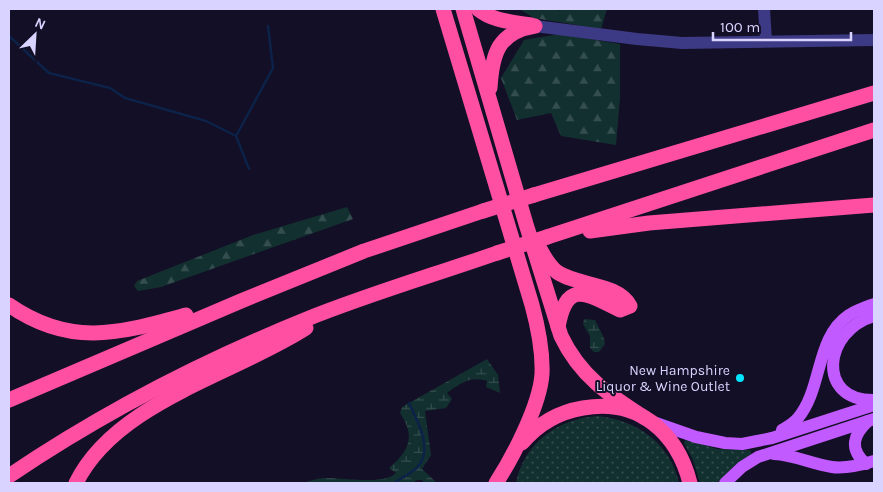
<svg xmlns="http://www.w3.org/2000/svg" width="883" height="492" font-family="Karla,sans-serif">
<style>
.grass{fill:url(#grass-dots)}
.forest{fill:url(#forest-firs)}
.wetland{fill:url(#wetland-marsh)}
.lines{fill:none;stroke-linecap:round;stroke-linejoin:round}
.stream{stroke:#0c2248;stroke-width:2.5}
.minor{stroke:#3d3a85;stroke-width:12}
.major{stroke:#c25bff;stroke-width:12}
.highway{stroke:#ff4fa3;stroke-width:15}
.highway-bridge{stroke:#ff4fa3;stroke-width:15}
.poi-dot{fill:#00e5ff;stroke:#130f26;stroke-width:2}
.labels{text-anchor:middle;dominant-baseline:central;stroke-width:4;stroke-linejoin:round;paint-order:stroke}
.poi-label{font-size:14px;fill:#d9d4ff;stroke:#130f26;text-anchor:end}
</style>
<defs>
<pattern id="grass-dots" width="8" height="8" patternUnits="userSpaceOnUse" patternTransform="scale(1.25)"><rect width="8" height="8" fill="#12302f"/><path d="M2 2h.1M6 6h.1" fill="none" stroke="#344d4e" stroke-width="1.8" stroke-linecap="round"/></pattern>
<pattern id="forest-firs" width="22" height="20" patternUnits="userSpaceOnUse" patternTransform="scale(1.25)"><rect width="22" height="20" fill="#12302f"/><path d="M5 1l3.5 6h-7zM16 11l3.5 6h-7z" fill="#344d4e"/></pattern>
<pattern id="wetland-marsh" width="20" height="14" patternUnits="userSpaceOnUse" patternTransform="scale(1.25)"><rect width="20" height="14" fill="#12302f"/><path d="M1 5h8M5 5V1M11 12h8M15 12V8" fill="none" stroke="#344d4e"/></pattern>
</defs>
<rect width="100%" height="100%" fill="#130f26"/>
<g class="grass">
<path d="M 598,416 C 637,420 670,443 679,483 L 516,483 C 523,443 559,418 598,416 Z"/>
<polygon points="686,439 717,449 750,450 752,455 735,465 717,483 700,483 693,460 684,443"/>
</g>
<g class="forest">
<polygon points="519,9 557,9 560,11 562,9 607,9 601,29 534,18"/>
<polygon points="559,34 620,44 620,98 616,145 561,136 551,113 517,120 501,78 524,40"/>
<polygon points="347,207 353,219 161,287 138,291 134,286 137,281 253,235"/>
</g>
<g class="wetland">
<polygon points="584,319 595,320 604,338 605,344 599,352 594,352 590,348 590,336 583,324"/>
<path d="M 487,359 L 498,375 L 500,393 L 486,387 L 487,381 C 470,376 461,383 447,393 L 452,399 L 446,408 L 425,411 L 431,455 L 422,469 L 437,483 L 425,483 L 422,480 L 417,480 L 412,483 L 303,483 C 309,481 316,479 322,478 C 342,477 382,486 396,473 L 389,468 C 409,451 416,437 400,413 L 402,407 Z"/>
</g>
<g class="lines">
<g class="stream">
<polyline points="9,36 49,73 110,88 125,98 206,121 236,136"/>
<polyline points="249,169 236,136 273,68 268,26"/>
<path d="M 394,483 C 401,478 415,472 420,464 C 432,445 417,421 409,403"/>
</g>
<g class="minor">
<polyline points="764,9 766,41"/>
<polyline points="535,26 637,39 682,43 874,40"/>
</g>
<g class="major">
<path d="M 874,316 C 823,331 816,401 874,400"/>
<polyline points="656,423 696,437 725,443 742,444 772,438 874,405"/>
<path d="M 782,430 C 787,427 794,423 798,418 C 823,388 815,338 849,315 C 857,310 866,307 874,304"/>
<path d="M 774,454 C 795,455 812,464 832,467 C 846,469 861,465 874,461"/>
<path d="M 866,464 C 849,449 853,435 868,421"/>
<polyline points="725,483 742,467 758,457 874,419"/>
</g>
<g class="highway">
<path d="M 443,9 L 532,305 C 538,327 543,350 542,374 C 540,405 513,457 496,483"/>
<path d="M 463,9 L 526,224 L 561,336 C 580,376 609,395 645,418"/>
<path d="M 478,9 C 492,21 513,22 531,25"/>
<path d="M 490,88 C 492,54 498,32 535,26"/>
<polyline points="534,195 874,93"/>
<polyline points="590,231 649,223 874,205"/>
<polyline points="547,237 874,130"/>
<path d="M 539,247 C 544,256 548,265 557,272 C 577,286 618,283 630,306 L 620,310 C 587,294 567,278 558,327"/>
<path d="M 9,305 C 71,348 120,333 186,315"/>
<polyline points="9,400 241,301 364,251 483,211"/>
<path d="M 522,443 C 538,424 559,412 583,408 C 638,398 677,432 690,483"/>
<path d="M 9,476 C 102,413 203,361 307,319 C 369,294 434,275 497,253"/>
<path d="M 76,483 C 116,402 233,375 306,328"/>
</g>
<g class="highway-bridge">
<polyline points="483,211 534,195"/>
<polyline points="497,253 547,237"/>
</g>
</g>
<circle class="poi-dot" cx="740" cy="378" r="5"/>
<g class="labels">
<g class="poi-label">
<text x="730" y="370">New Hampshire<tspan x="730" dy="16">Liquor &amp; Wine Outlet</tspan></text>
</g>
</g>
<rect width="883" height="492" fill="none" stroke="#d9d4ff" stroke-width="20"/>
<g transform="translate(35 35) rotate(25)" stroke="#130f26" stroke-width="4" paint-order="stroke">
<path d="M0-4L9 19L0 12L-9 19Z" fill="#d9d4ff"/>
<text y="-8" font-size="14" font-weight="bold" text-anchor="middle" fill="#d9d4ff">N</text>
</g>
<path d="M713 32v8h138v-8" fill="none" stroke="#d9d4ff" stroke-width="2.5"/>
<text x="720" y="32" font-size="15" fill="#d9d4ff" stroke="#130f26" stroke-width="4" paint-order="stroke">100 m</text>
</svg>
